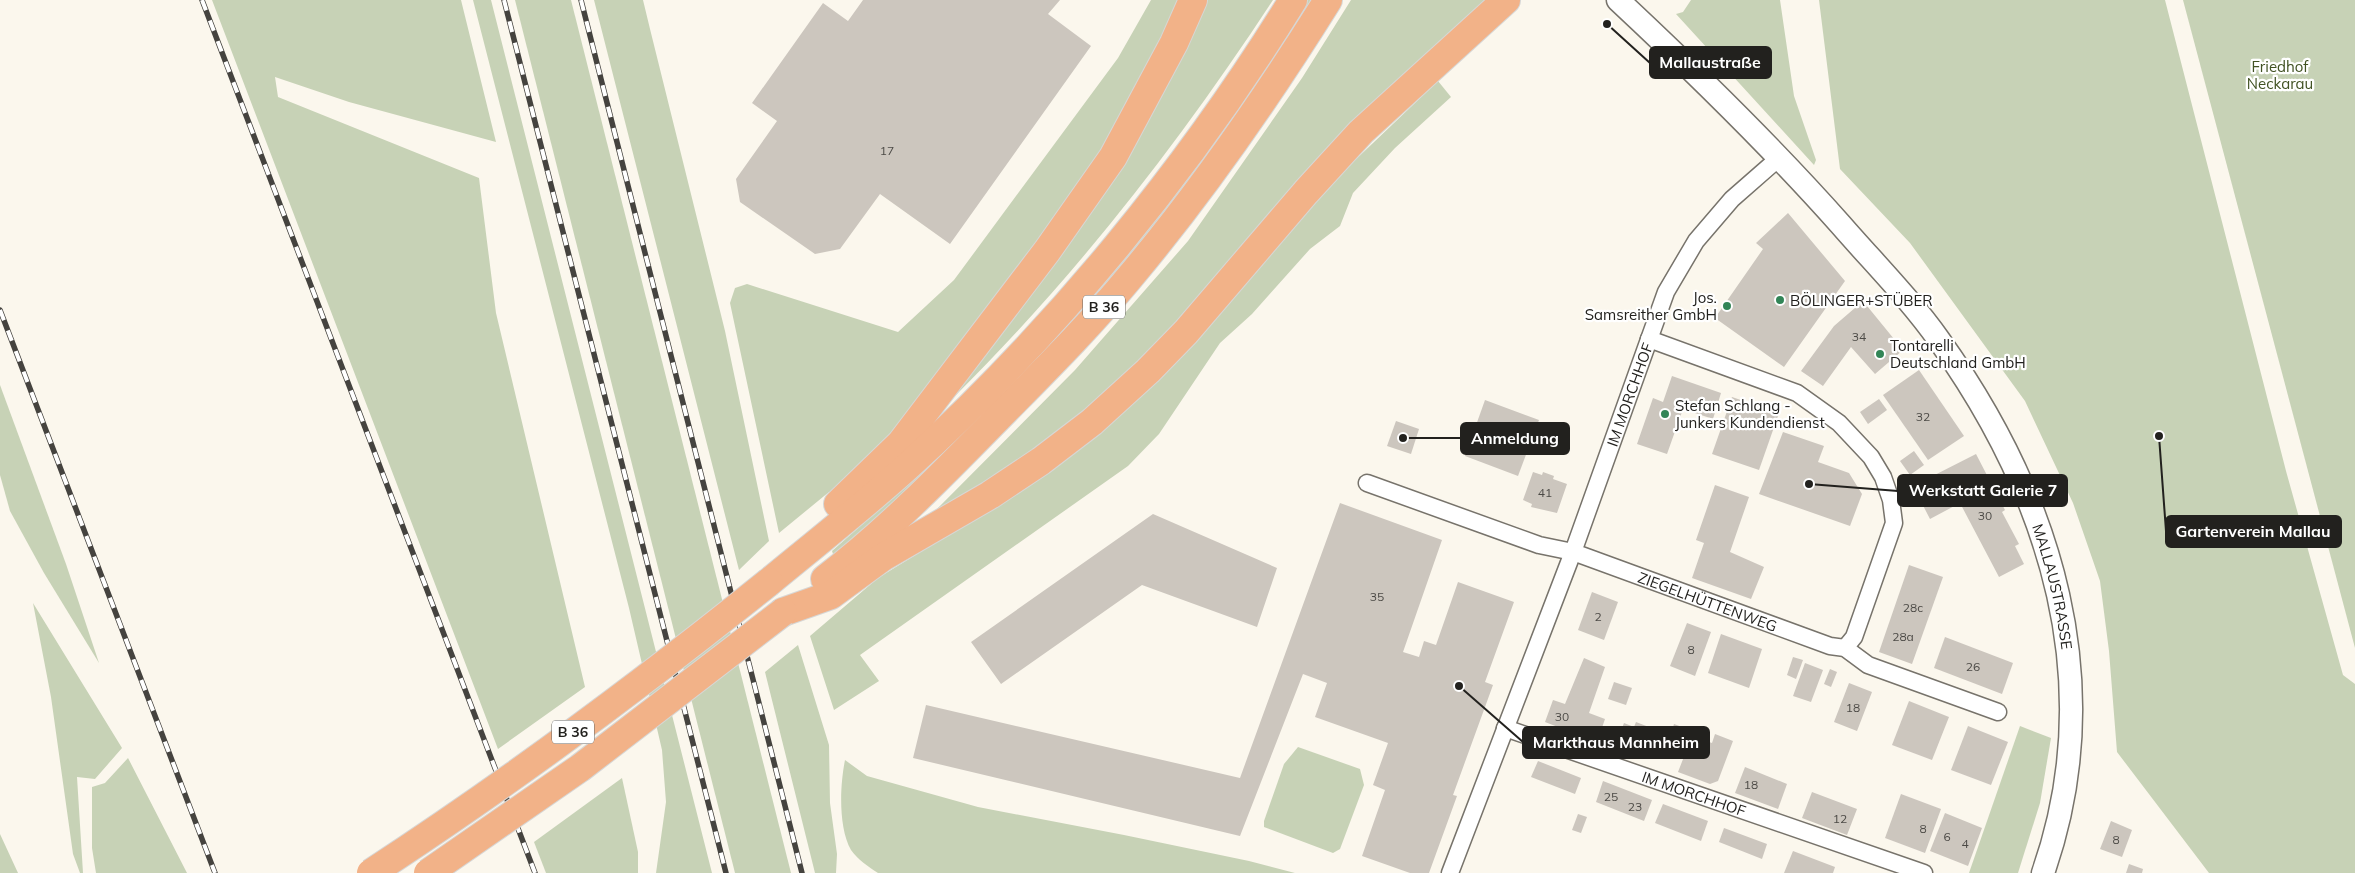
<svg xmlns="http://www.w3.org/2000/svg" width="2355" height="873" font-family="Mulish,sans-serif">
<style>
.green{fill:#c7d2b6}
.building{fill:#ccc6be}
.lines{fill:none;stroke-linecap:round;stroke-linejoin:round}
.minor-casing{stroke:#77736b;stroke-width:19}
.secondary-casing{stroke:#77736b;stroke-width:25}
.trunk-casing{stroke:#d7d7d6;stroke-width:30}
.minor{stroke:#fff;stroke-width:16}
.secondary{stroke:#fff;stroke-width:22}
.trunk{stroke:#f2b288;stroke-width:28}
.rail-casing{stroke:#45433f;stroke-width:5.5}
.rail{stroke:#fff;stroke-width:4;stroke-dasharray:11;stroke-linecap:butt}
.trunk-bridge-casing{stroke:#d7d7d6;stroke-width:30;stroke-linecap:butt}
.trunk-bridge{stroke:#f2b288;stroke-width:28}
.poi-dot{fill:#328557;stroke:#fff;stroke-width:2}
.labels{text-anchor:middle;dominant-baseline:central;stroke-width:4.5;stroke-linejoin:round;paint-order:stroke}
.number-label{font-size:12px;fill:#4c4a46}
.shield{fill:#fff;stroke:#646462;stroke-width:1}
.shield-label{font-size:14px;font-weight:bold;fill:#22211e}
.park-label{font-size:15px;fill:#415223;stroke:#fff}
.poi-label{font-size:15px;fill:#22211e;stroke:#fff;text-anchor:start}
.street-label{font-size:15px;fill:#22211e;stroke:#fff}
.leader{fill:none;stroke:#22211e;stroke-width:2}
.callout-dot{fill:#22211e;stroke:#fff;stroke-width:2}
.callout{fill:#22211e;stroke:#22211e;stroke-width:2}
.callout-label{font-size:16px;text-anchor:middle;font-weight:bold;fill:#fff}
</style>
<rect width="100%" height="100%" fill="#fbf7ed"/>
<g class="green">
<polygon points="212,0 461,0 496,142 349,102 275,77 278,97 479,178 496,313 585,687 498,749"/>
<polygon points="473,0 491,0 712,873 656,873 666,802 662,750 629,608"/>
<polygon points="515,0 571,0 791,873 735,873"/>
<polygon points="594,0 643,0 650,29 725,331 769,541 739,570"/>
<polygon points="1151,0 1185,0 1116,137 888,443 833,495 829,492 779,533 730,303 735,288 747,284 898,332 954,280 1118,58"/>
<path d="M 1207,0 L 1273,0 C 1180,142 1075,277 954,397 L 949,393 L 1185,47 Z"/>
<polygon points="1307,0 1316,0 1200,172 1083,315 942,460 834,557 832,551 891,499 1268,64"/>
<polygon points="1351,0 1490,0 1136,371 1058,437 930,516 1075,370 1188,241 1302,78"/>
<polygon points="1691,0 1780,0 1794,96 1816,160 1814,165 1676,14 1683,12"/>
<polygon points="1819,0 2165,0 2286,471 2343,675 2355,684 2355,873 2209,873 2117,752 2109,651 2100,581 2073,503 2025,401 1910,243 1840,169"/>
<polygon points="2183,0 2355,0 2355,648"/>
<polygon points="1438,81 1451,97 1395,148 1353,193 1340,226 1310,249 1252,314 1220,343 1159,434 1128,466 860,655 879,681 834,710 810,636 878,578 1000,503 1307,210 1351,164"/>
<polygon points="0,385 66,564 99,663 44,573 10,511 0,475"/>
<polygon points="33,603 122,748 95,779 77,777 83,873 80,873 73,854 51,697"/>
<polygon points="798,645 829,745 830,803 837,854 836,873 815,873 765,672"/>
<polygon points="2020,726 2051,738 2040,803 2018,873 1969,873"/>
<polygon points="1298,747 1360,769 1364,785 1340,849 1333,853 1264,827 1264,821 1284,764"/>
<polygon points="128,758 187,873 96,873 92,848 92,787 105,783"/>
<path d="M 845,760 L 867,776 L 978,807 L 1124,835 L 1249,861 L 1295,873 L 878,873 C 869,867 857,859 851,850 C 838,827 840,785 845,760 Z"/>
<polygon points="622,778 638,852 638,873 546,873 534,842"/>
<polygon points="0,834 18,873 0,873"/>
</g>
<g class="building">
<polygon points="863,0 1060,0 1048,14 1091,46 950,244 880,194 840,249 815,254 740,202 736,179 777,121 752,103 823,3 848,21"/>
<polygon points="1788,213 1845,281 1784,367 1715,318 1763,249 1756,243"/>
<polygon points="1863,301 1903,350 1875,374 1851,347 1823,386 1801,371 1834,326"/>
<polygon points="1919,370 1964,436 1928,460 1883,395"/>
<polygon points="1672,376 1721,393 1713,419 1683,409 1667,454 1637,444 1653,398 1663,402"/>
<polygon points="1732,397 1779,413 1759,470 1712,454"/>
<polygon points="1879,399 1887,410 1868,424 1860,412"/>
<polygon points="1485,400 1539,420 1518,476 1465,456"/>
<polygon points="1396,421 1419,429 1411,454 1387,446"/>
<polygon points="1783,432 1824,446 1818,462 1849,473 1862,494 1850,526 1759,494"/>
<polygon points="1914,451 1924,465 1910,475 1900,461"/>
<polygon points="1976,454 2005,510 2002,512 2019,544 2015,546 2024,564 1999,577 1960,503 1930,519 1913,486"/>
<polygon points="1533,472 1542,475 1543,472 1554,476 1553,479 1567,484 1557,513 1531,507 1532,504 1523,500"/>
<polygon points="1715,485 1749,497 1730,552 1764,567 1751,599 1692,578 1704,543 1696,540"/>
<polygon points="1340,503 1442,540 1403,652 1419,657 1424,641 1436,645 1458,582 1514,602 1485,682 1493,685 1453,795 1457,796 1429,873 1410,873 1362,856 1385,790 1373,785 1388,743 1315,717 1327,683 1303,674 1240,836 913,758 926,705 1240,778"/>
<polygon points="1153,514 1277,568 1257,627 1142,585 1001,684 971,642"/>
<polygon points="1909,565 1943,577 1912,664 1879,652"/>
<polygon points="1592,592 1618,602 1604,640 1578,630"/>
<polygon points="1687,623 1711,632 1695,676 1670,666"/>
<polygon points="1721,634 1762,649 1749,688 1708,673"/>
<polygon points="1945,637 2013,663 2002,694 1934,668"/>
<polygon points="1793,657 1803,660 1796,679 1787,675"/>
<polygon points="1584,658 1605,667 1589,713 1605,719 1597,742 1545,722 1553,700 1565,704"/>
<polygon points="1805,663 1823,670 1811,702 1793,696"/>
<polygon points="1830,669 1837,672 1831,687 1824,684"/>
<polygon points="1614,682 1632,688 1626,705 1608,699"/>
<polygon points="1849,683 1872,692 1857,731 1834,722"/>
<polygon points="1909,701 1949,717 1932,760 1892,745"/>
<polygon points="1636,722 1667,734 1664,742 1669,743 1665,753 1661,751 1658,759 1616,744 1624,723 1634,727"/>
<polygon points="1674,724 1682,727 1676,743 1669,740"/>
<polygon points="1968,726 2008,742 1991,785 1951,770"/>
<polygon points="1715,734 1733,741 1718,781 1710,784 1678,772 1692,736 1712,743"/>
<polygon points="1538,761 1581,778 1575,794 1531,777"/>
<polygon points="1745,767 1787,784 1778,809 1735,793"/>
<polygon points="1603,781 1652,800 1644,821 1596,802"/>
<polygon points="1812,792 1857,809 1847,835 1802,818"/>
<polygon points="1901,794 1941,809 1925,853 1885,838"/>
<polygon points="1663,804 1708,821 1701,841 1655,823"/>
<polygon points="1945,813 1982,828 1968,866 1930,851"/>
<polygon points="1578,814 1587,817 1581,833 1572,830"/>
<polygon points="2111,821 2132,830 2122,857 2100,849"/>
<polygon points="1724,828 1767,844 1762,859 1719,842"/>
<polygon points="1793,851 1835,867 1833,873 1784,873"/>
<polygon points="2129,864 2143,869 2142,873 2126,873"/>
</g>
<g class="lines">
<g class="minor-casing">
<g id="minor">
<polyline points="1649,339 1797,393 1839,423 1871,457 1883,477 1891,500 1894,523 1854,637 1845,648"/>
<path id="s1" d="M 1367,483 L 1539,545 L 1573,552 L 1830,646 L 1845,648 L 1868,665 L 1998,712"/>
<path id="s2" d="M 1505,728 L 1924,873"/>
<path id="s3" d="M 1450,873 L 1573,552 L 1666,292 L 1696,241 L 1732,199 L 1780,157"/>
</g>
</g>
<g class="secondary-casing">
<g id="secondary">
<path id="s4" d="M 1618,0 C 1695,72 1771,146 1841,225 C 1874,263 1910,299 1939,340 C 2052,498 2109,684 2043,873"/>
</g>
</g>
<g class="trunk-casing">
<g id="trunk">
<polyline points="838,504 901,443 1047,251 1113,157 1174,43 1193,0"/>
<path d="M 825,579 C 885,533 939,478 992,424 C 1039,376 1087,329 1130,277 C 1203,190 1268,96 1328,0"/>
<path d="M 769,582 C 816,543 864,506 909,465 C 1057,330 1188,170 1293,0"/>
<polyline points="783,612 831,595 883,557 990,495 1041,461 1092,422 1148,371 1186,332 1306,192 1361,132 1506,0"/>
</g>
</g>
<use href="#minor" class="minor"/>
<use href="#secondary" class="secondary"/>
<use href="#trunk" class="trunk"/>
<g class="rail-casing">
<g id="rail">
<polyline points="202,0 535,873"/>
<polyline points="504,0 726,873"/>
<polyline points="581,0 802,873"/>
<polyline points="0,310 215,873"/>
</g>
</g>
<use href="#rail" class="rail"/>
<g class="trunk-bridge-casing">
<g id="trunk-bridge">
<path d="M 371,873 C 509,783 641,685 769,582"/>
<polyline points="428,873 580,768 783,612"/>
</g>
</g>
<use href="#trunk-bridge" class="trunk-bridge"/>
</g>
<g class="poi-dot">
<circle cx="1780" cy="300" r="5"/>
<circle cx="1727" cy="306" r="5"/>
<circle cx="1880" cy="354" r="5"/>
<circle cx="1665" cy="414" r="5"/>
</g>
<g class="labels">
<g class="number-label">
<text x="887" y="150">17</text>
<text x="1859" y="336">34</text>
<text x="1923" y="416">32</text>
<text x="1545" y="492">41</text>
<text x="1985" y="515">30</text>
<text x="1377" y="596">35</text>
<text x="1913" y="607">28c</text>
<text x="1598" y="616">2</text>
<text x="1903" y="636">28a</text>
<text x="1691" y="649">8</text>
<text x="1973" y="666">26</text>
<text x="1853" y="707">18</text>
<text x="1562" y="716">30</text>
<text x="1751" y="784">18</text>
<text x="1611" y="796">25</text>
<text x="1635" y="806">23</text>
<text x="1840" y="818">12</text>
<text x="1923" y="828">8</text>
<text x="1947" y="836">6</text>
<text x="2116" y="839">8</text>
<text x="1965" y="843">4</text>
</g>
<g class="shield">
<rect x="1083" y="295.5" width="42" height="23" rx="4"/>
<rect x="552" y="720.5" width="42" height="23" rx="4"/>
</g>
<g class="shield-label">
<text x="1104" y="307">B 36</text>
<text x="573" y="732">B 36</text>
</g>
<g class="park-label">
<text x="2280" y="66">Friedhof<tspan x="2280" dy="17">Neckarau</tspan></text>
</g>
<g class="poi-label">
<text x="1717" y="297" text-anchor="end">Jos.<tspan x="1717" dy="17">Samsreither GmbH</tspan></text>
<text x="1790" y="300">BÖLINGER+STÜBER</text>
<text x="1890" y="345">Tontarelli<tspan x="1890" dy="17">Deutschland GmbH</tspan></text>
<text x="1675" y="405">Stefan Schlang -<tspan x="1675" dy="17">Junkers Kundendienst</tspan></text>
</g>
<g class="street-label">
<text stroke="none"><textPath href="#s3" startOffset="511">IM MORCHHOF</textPath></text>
<text stroke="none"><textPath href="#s4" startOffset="742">MALLAUSTRASSE</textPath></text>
<text stroke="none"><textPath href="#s1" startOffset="361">ZIEGELHÜTTENWEG</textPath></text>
<text stroke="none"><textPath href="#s2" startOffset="200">IM MORCHHOF</textPath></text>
</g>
</g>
<path class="leader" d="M1607 24L1650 63M1403 438L1461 438M1809 484L1898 491M2159 436L2166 531M1459 686L1523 742"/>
<g class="callout-dot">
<circle cx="1607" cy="24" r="5"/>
<circle cx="1403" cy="438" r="5"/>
<circle cx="1809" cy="484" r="5"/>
<circle cx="2159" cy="436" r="5"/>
<circle cx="1459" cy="686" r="5"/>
</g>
<g class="callout">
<rect x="1650" y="47" width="121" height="31" rx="5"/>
<rect x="1461" y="423" width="108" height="31" rx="5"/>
<rect x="1898" y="475" width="169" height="31" rx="5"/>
<rect x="2166" y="516" width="175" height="31" rx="5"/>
<rect x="1523" y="727" width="186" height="31" rx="5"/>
</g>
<g class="callout-label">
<text x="1710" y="68">Mallaustraße</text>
<text x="1515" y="444">Anmeldung</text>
<text x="1983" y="496">Werkstatt Galerie 7</text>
<text x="2253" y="537">Gartenverein Mallau</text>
<text x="1616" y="748">Markthaus Mannheim</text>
</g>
</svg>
